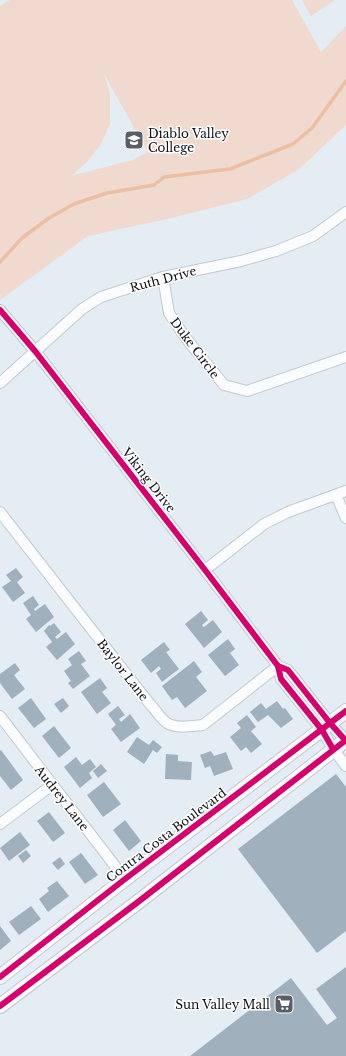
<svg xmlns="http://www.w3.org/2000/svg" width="346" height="1056" font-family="'Libre Baskerville',serif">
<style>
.green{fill:#f0d9ce;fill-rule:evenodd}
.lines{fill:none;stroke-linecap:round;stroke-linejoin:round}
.stream{stroke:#ecbfa4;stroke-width:3.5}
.building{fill:#a1b0bd}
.minor-casing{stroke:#c3c9cf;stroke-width:12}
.secondary-casing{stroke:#c3c9cf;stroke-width:16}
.minor{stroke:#fbfcfd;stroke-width:10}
.secondary{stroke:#fbfcfd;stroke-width:14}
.cycleway-casing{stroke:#fff;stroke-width:8}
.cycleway{stroke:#d6006c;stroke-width:6}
.labels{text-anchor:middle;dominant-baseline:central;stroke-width:3;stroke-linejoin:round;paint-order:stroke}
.poi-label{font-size:12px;fill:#0c1116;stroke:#fff;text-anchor:start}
.street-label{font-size:12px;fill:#0c1116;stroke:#fff}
</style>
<rect width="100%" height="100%" fill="#e4ecf4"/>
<g class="green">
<path d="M 10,0 L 292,0 L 321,52 L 346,26 L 346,125 L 298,170 L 247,199 L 167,219 L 88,236 L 0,300 L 0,6 ZM 104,74 L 148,152 L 133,160 L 71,176 L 87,162 L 101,144 L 110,124 L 110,94 Z"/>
<polygon points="302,0 335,0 311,16"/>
</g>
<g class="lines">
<polyline class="stream" points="0,262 22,238 49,218 74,204 107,193 154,185 164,177 230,169 293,144 312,128 346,81"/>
</g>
<g class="building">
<polygon points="16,568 23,577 17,582 25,593 13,602 2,587 11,581 6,575"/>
<polygon points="33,596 39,605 34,609 35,611 45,604 54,617 36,632 26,619 31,615 23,603"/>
<polygon points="201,611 208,620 202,625 204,627 213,620 222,632 204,648 185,624"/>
<polygon points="54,623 61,632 55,637 57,639 66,632 75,644 57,660 46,647 52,642 44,631 49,625 50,626"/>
<polygon points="228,639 235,649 230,653 239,665 225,676 208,655"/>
<polygon points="164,642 170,650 166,652 179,669 162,682 156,673 161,669 159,666 151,673 141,660"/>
<polygon points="79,651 86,661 81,664 90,676 73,689 68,683 71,681 64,671 72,665 68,659"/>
<polygon points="194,661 202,672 196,677 207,691 185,708 177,697 172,700 162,686"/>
<polygon points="15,663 20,670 14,675 25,689 12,699 0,683 0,674"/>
<polygon points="100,678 107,688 102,692 111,703 97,714 81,692"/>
<polygon points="31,698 46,719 34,728 18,708"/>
<polygon points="63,698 69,706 61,713 54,704"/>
<polygon points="277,701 283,709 285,708 293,719 281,728 268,715 258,722 250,712 261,703 266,709"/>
<polygon points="118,706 125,715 119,719 121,722 130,714 140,728 121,742 111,729 116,725 108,714"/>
<polygon points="247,715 256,727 251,731 262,744 251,753 246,747 241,751 230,737 241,728 237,723"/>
<polygon points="54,726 71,748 59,758 42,736"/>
<polygon points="137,737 149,745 153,740 162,747 157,753 153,750 144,764 127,752"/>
<polygon points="1,750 23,780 11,790 0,776 0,751"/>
<polygon points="211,751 214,756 226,752 233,769 214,776 210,766 205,768 200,755"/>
<polygon points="166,754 178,755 178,761 192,762 191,780 165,779"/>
<polygon points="76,757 82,765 90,759 96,767 89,773 92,778 80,788 64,767"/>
<polygon points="101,764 107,771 98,778 93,771"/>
<polygon points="336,774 346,787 346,931 317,953 238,849"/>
<polygon points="104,782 121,804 103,817 87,795"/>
<polygon points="49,812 65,833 53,842 37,821"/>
<polygon points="125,820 141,841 129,851 113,830"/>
<polygon points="20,832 30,845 9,861 0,848"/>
<polygon points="26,850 31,856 23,863 18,856"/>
<polygon points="81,853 98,875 85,884 69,862"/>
<polygon points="60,857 65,864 58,870 52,863"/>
<polygon points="57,881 69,896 48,912 39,899 49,891 47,888"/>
<polygon points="31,906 41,919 19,935 9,922"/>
<polygon points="0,926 11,941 0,950"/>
<polygon points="346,967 346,1056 190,1056 291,978 327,1025 337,1018 316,989"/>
</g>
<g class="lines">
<g class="minor-casing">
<g id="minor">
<polyline points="163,277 169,313 185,337 224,385 247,391 346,357"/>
<polyline points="0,310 35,351 205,570 278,666 281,679 322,730 333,749 346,766"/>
<polyline points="0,383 82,309 101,297 163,277 241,261 276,251 313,236 346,212"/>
<polyline points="336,495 346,518"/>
<path d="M 0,512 L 149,703 C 155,709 161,719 167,723 C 177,729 192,726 203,725 L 278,666"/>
<polyline points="205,570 264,524 288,512 346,491"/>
<polyline points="278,666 288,670 330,723 346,741"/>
<polyline points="0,716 125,879"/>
<polyline points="0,824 52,785"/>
</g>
</g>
<g class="secondary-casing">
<g id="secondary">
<polyline points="0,977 125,879 346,711"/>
<polyline points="0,1006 138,902 346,740"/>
</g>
</g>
<use href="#minor" class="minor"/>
<use href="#secondary" class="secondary"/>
<g class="cycleway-casing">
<g id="cycleway">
<polyline points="0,310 35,351 205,570 278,666 281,679 322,730 333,749"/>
<polyline points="278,666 288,670 330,723 345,740"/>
<polyline points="0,977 125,879 346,711"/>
<polyline points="0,1006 138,902 346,740"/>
</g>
</g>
<use href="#cycleway" class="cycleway"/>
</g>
<defs>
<g id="university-square" transform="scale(1)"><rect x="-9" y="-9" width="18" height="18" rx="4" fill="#585e64" stroke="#fff"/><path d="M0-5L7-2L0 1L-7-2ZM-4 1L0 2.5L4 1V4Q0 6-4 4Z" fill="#fff"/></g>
<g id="supermarket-square" transform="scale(1)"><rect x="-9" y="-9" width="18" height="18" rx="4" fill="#585e64" stroke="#fff"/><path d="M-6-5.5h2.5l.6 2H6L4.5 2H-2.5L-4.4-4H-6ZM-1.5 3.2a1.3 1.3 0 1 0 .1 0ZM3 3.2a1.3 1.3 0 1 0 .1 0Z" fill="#fff"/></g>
</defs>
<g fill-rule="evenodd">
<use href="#university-square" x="134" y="140"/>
<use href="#supermarket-square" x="284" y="1004"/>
</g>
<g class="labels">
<g class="poi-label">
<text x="148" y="133">Diablo Valley<tspan x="148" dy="14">College</tspan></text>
<text x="270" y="1004" text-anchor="end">Sun Valley Mall</text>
</g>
<g class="street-label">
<text transform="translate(163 279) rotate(-15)">Ruth Drive</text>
<text transform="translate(195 348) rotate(53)">Duke Circle</text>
<text transform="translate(149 480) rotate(52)">Viking Drive</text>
<text transform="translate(123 670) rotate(52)">Baylor Lane</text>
<text transform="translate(62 798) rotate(52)">Audrey Lane</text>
<text transform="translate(166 835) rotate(-37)">Contra Costa Boulevard</text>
</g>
</g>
</svg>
